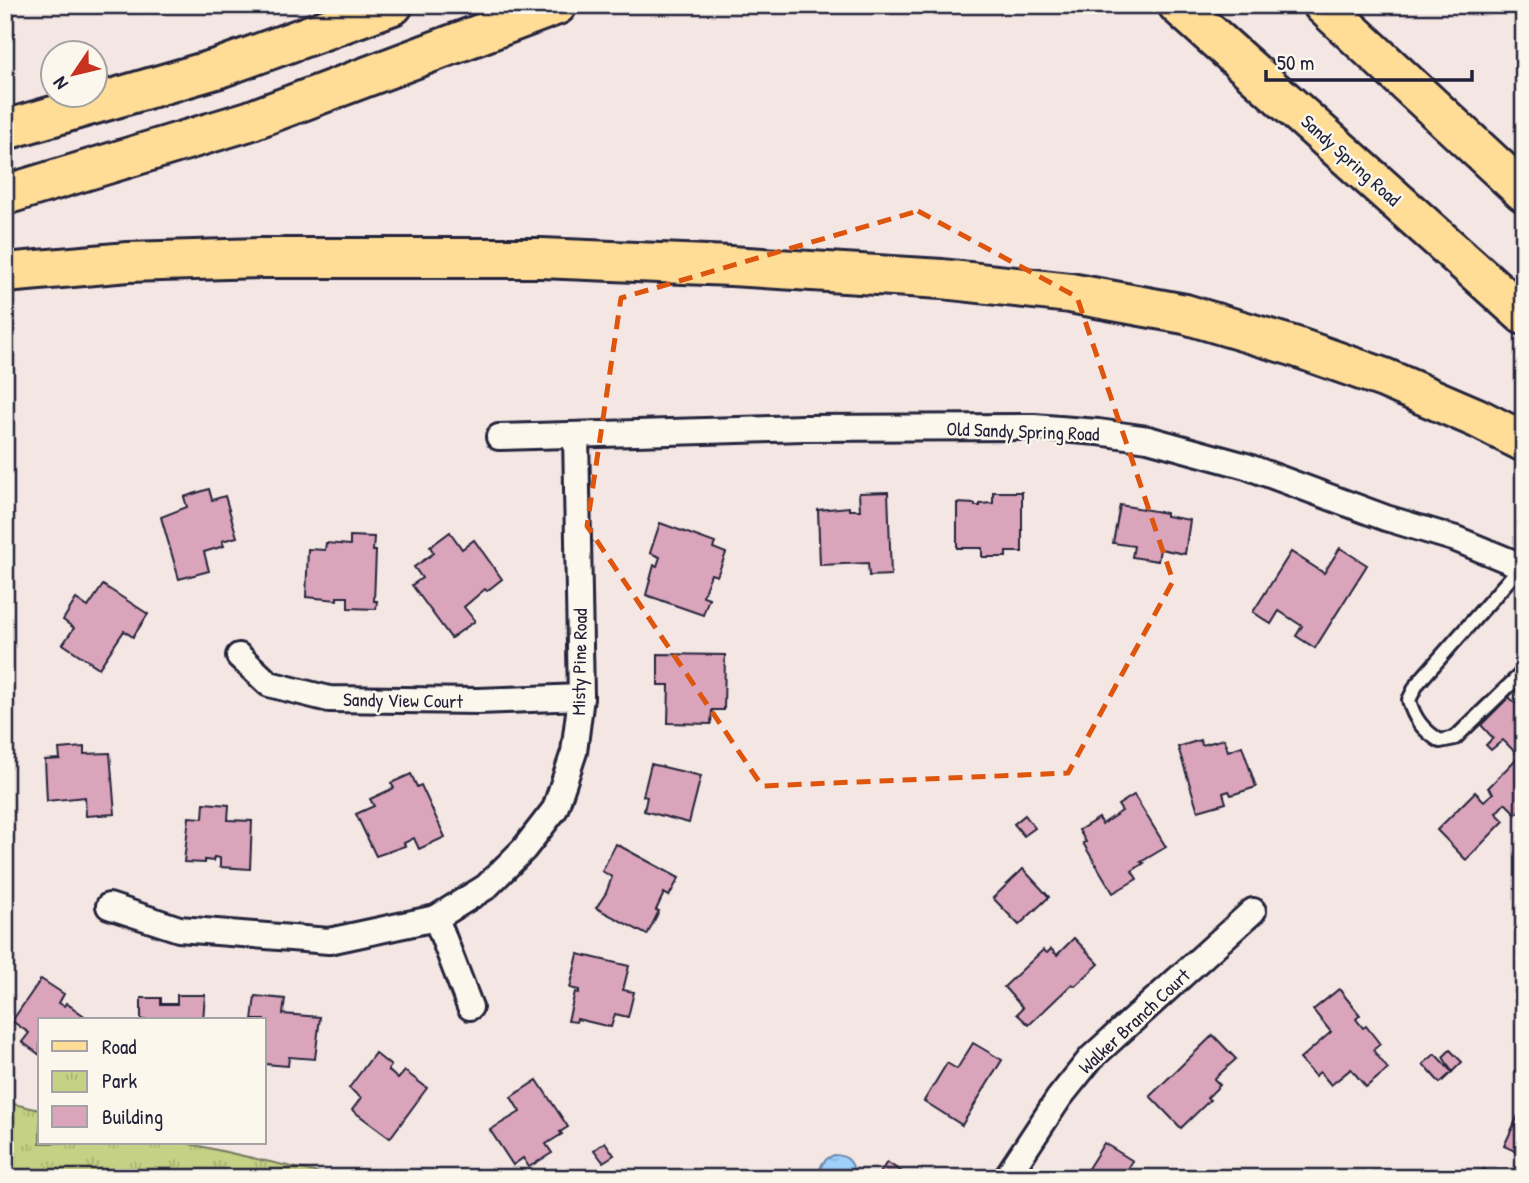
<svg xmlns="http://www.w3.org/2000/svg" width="1529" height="1183" font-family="'Patrick Hand',sans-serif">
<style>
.park{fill:url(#park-tufts);stroke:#747a60;stroke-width:2}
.water{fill:url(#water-ripples);stroke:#6d8aae;stroke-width:2}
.building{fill:#daa4ba;stroke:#22223b;stroke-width:2}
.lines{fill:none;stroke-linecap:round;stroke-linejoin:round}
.lane-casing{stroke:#22223b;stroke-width:18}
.street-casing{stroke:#22223b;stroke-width:30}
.primary-casing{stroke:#22223b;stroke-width:44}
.highway-casing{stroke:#22223b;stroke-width:44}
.lane{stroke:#fbf7ec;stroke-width:12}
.street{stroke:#fbf7ec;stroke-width:24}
.primary{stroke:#ffdd96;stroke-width:38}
.highway{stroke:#ffdd96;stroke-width:38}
.marked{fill:none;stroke:#de560e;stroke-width:5;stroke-dasharray:14 9;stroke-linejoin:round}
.labels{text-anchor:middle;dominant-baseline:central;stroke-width:5;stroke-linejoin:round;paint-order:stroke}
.street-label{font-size:19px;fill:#22223b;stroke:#fbf7ec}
</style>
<defs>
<pattern id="park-tufts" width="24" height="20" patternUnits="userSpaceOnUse" patternTransform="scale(1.75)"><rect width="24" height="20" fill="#c5d184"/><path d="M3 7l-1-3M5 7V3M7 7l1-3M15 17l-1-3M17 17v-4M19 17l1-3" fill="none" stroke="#a9b373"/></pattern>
<pattern id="water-ripples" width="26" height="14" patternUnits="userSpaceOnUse" patternTransform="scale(1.75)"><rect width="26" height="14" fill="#9fd0fb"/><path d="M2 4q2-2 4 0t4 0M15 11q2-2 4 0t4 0" fill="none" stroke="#89b2d8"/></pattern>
</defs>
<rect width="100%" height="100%" fill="#f4e6e2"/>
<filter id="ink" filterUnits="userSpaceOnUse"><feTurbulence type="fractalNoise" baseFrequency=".0143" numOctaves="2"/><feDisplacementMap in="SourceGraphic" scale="14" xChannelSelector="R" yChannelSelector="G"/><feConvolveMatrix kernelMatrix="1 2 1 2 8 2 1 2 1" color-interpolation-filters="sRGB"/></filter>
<g filter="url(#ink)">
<polygon class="park" points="5,1102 40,1110 40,1143 186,1143 341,1178 5,1178"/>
<path class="water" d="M 834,1155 C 848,1155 856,1164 853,1178 L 821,1178 C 818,1166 824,1159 834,1155 Z"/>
<g class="building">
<polygon points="209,489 212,500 225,496 237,537 222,541 224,546 204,552 209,571 179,579 161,517 187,507 184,497"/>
<polygon points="888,492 891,575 869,576 868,563 820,565 818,510 849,507 849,510 860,510 859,493"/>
<polygon points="993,492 1022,492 1022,552 1006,552 1006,557 982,557 982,548 957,548 957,503 975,504 975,506 980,506 980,504 993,503"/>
<polygon points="1120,505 1166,513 1166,516 1190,520 1185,554 1160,549 1158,561 1132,557 1134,546 1113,543"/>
<polygon points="660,523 715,543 713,548 726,553 717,576 711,574 703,596 709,598 703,615 646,595 654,565 657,566 660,557 650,553"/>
<polygon points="450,532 462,549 474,540 502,579 487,591 485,589 464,607 475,621 451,638 412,585 422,578 414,567 434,553 430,547"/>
<polygon points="350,536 374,537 373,551 376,551 374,601 377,601 376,609 348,608 348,597 337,597 337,600 306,597 308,549 325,550 326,543 350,545"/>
<polygon points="1340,548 1367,565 1315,648 1296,636 1302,626 1279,611 1271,624 1253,612 1291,552 1324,573"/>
<polygon points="103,585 148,614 133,637 124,631 99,668 63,644 74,628 63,620 76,599 88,607"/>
<polygon points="658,654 725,655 724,710 712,710 711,724 668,723 669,685 658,685"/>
<polygon points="1509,697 1524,712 1524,806 1516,814 1505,803 1496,813 1504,821 1466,860 1437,830 1475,792 1484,801 1493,793 1488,788 1519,756 1503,740 1491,750 1486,745 1493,738 1481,725"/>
<polygon points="1224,739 1228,751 1242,746 1256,787 1231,795 1229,791 1223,793 1226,803 1198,811 1178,747 1200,740 1202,745"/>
<polygon points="84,747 84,754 110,753 115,814 86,816 85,797 47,801 45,760 60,759 59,749"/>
<polygon points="651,764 701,776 689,823 644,811 647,797 643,796"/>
<polygon points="411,774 417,787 421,785 445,837 419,849 414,838 404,843 405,846 376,856 356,814 374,806 370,799 394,788 391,783"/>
<polygon points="1134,795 1166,847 1141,862 1144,863 1132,871 1137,879 1113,893 1083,843 1086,842 1079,830 1099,818 1102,824 1122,811 1118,805"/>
<polygon points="204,803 229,805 228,820 252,821 250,869 220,867 220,858 214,857 213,861 205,860 205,863 184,862 189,817 203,818"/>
<polygon points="1025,815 1035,828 1024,836 1014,824"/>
<polygon points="616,844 679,878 669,896 664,893 656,910 659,911 647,935 596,908 606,893 612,877 602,871"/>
<polygon points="1023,869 1049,897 1019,925 993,898"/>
<polygon points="1074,938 1099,964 1075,986 1072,984 1029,1025 1017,1014 1023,1008 1004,987 1043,950 1047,953 1051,949 1057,955"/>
<polygon points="578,954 629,966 623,990 634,992 628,1017 615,1014 611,1027 577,1019 576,1022 568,1021 575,992 579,993 579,990 570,988"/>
<polygon points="41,979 64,994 59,1003 64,1006 66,1003 90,1020 40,1020 40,1055 22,1042 29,1033 12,1021"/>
<polygon points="1339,989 1360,1015 1356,1019 1363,1028 1366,1026 1380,1044 1373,1050 1388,1069 1366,1087 1351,1069 1331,1085 1320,1072 1315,1076 1300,1059 1331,1032 1313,1010"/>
<polygon points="177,995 205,995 203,1020 141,1020 141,998 161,998 161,1004 177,1004"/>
<polygon points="255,996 285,999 283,1014 320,1017 315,1059 289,1057 288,1066 265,1064 264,1020 252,1020"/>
<polygon points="1213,1035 1236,1059 1214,1079 1220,1085 1207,1098 1210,1100 1181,1128 1150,1096"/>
<polygon points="973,1043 1002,1060 962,1125 924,1101 947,1063 957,1069"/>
<polygon points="1450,1050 1462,1062 1452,1072 1443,1057"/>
<polygon points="375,1053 391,1066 388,1070 398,1079 405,1071 427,1088 390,1138 352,1110 361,1098 349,1088"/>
<polygon points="1435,1054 1452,1072 1440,1083 1423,1064"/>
<polygon points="537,1080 568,1127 560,1132 562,1134 546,1144 552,1153 529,1167 523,1158 513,1165 490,1130 520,1112 511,1097"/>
<polygon points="1524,1103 1524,1155 1504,1146"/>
<polygon points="605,1142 614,1155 603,1162 594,1150"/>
<polygon points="1104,1143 1133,1161 1122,1178 1082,1178"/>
<polygon points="887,1162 911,1178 877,1178"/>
<polygon points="1484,1169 1492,1178 1473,1178"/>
</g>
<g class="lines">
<g class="lane-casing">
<path id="lane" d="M 1521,566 L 1417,684 L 1409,700 C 1414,719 1423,730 1440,741 L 1455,738 L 1524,671"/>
</g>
<g class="street-casing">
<g id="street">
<polyline points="499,437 803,428 1034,427 1098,432 1148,439 1246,466 1386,518 1456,539 1524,567"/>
<polyline points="239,656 269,684 329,699 478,701 581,697"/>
<polyline points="109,906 179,929 329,941 436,918 486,887 524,849 555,809 574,752 581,697 576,436"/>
<polyline points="436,918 470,1007"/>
<polyline points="1006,1178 1059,1098 1091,1058 1253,911"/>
</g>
</g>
<g class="primary-casing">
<g id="primary">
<polyline points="1178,5 1524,315"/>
<polyline points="1323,5 1524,192"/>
</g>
</g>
<g class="highway-casing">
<g id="highway">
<polyline points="5,130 219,68 393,5"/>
<polyline points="5,195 249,121 557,5"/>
<polyline points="5,273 128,262 260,258 541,258 731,266 942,279 1070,293 1185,314 1293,346 1384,378 1477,418 1524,442"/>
</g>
</g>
<use href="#lane" class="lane"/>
<use href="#street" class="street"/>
<use href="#primary" class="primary"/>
<use href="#highway" class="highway"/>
</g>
</g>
<path class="marked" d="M 918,211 L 1077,297 L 1173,581 L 1068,773 L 762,786 L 587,526 L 621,298 Z"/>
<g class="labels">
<g class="street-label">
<text transform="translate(1351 160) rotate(42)">Sandy Spring Road</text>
<text transform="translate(1023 431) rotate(2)">Old Sandy Spring Road</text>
<text transform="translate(579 662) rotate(-89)">Misty Pine Road</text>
<text transform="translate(403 700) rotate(1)">Sandy View Court</text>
<text transform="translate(1134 1021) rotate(-43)">Walker Branch Court</text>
</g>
</g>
<rect width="1529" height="1183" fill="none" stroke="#fbf7ec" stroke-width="28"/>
<rect x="14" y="14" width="1501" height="1155" fill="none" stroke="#22223b" stroke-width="2.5" filter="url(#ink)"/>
<rect x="38" y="1018" width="228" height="126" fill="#fbf7ec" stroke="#a4a2a5" stroke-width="2"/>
<rect x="52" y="1041" width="35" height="10" fill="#ffdd96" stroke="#a4a2a5" stroke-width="2"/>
<text x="102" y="1054" font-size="21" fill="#22223b">Road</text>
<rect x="52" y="1071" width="35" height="21" fill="url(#park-tufts)" stroke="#a4a2a5" stroke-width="2"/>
<text x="102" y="1088" font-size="21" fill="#22223b">Park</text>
<rect x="52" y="1106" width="35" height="21" fill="#daa4ba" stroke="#a4a2a5" stroke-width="2"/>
<text x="102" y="1124" font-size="21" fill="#22223b">Building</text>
<g transform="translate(74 74) rotate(235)"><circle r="33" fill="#fbf7ec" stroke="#a4a2a5" stroke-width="2"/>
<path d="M0-5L12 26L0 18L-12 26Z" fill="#c8321e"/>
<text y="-10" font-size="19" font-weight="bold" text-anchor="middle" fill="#22223b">N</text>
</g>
<path d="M1266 70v10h206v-10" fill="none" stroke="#22223b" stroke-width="3.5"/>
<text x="1277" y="70" font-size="21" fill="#22223b" stroke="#fbf7ec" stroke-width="5" paint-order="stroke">50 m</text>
</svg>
